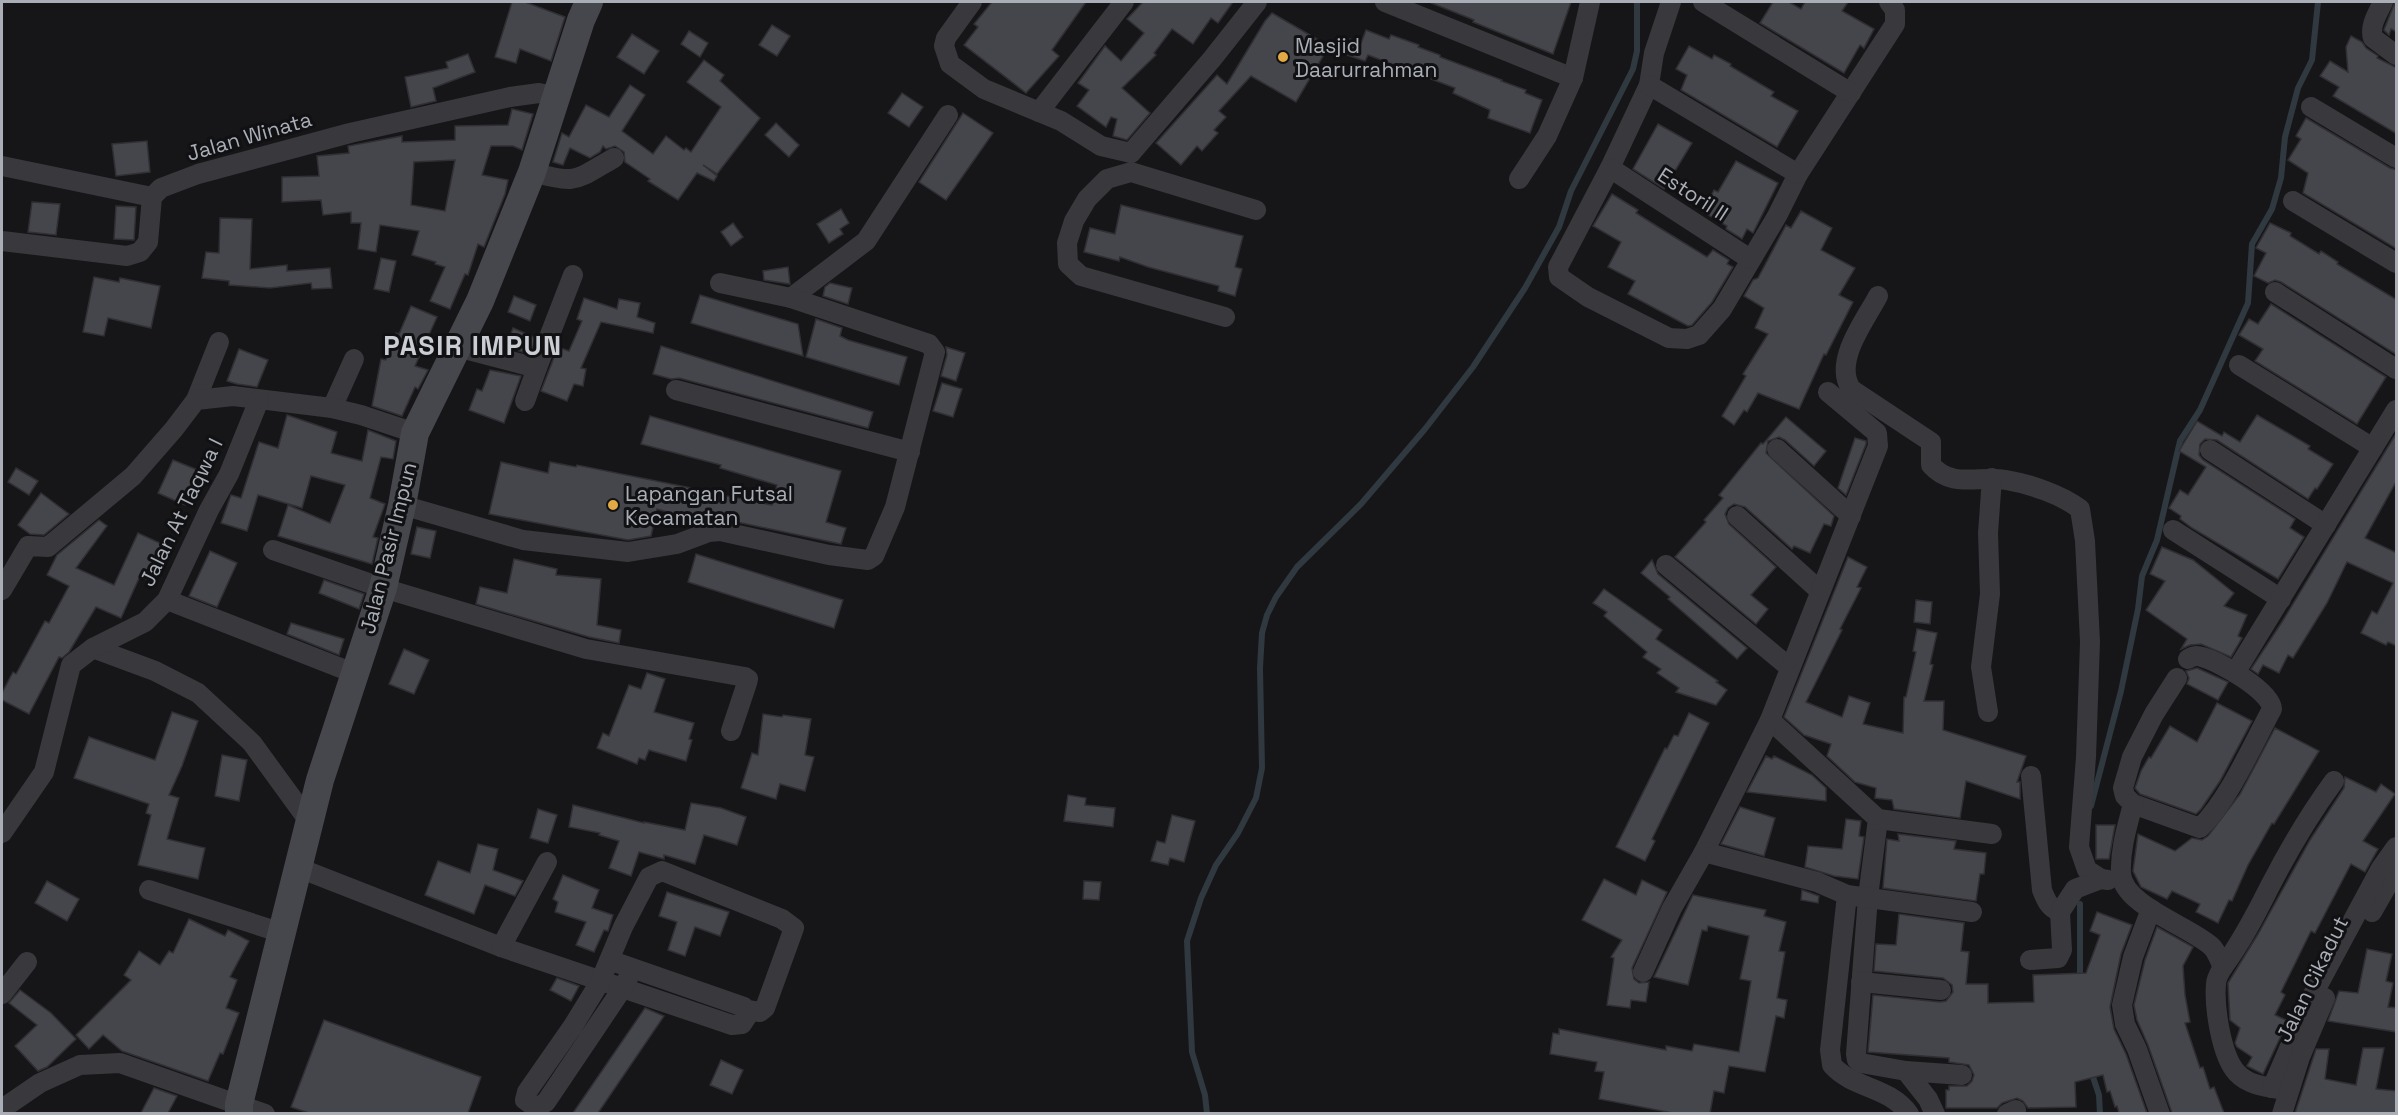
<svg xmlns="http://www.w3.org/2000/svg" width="2398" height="1115" font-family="'Space Grotesk',sans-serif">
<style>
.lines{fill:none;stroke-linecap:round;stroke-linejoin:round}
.stream{stroke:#303940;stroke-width:6}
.building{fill:#45464b;stroke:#303034;stroke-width:1.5;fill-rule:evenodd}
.street{stroke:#38383d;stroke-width:20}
.secondary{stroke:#46474c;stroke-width:28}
.poi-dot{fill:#e1aa45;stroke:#111113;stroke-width:2}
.labels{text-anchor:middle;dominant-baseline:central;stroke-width:6;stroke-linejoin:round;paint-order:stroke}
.poi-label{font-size:21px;fill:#a9aeb7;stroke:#111113;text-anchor:start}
.street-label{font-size:21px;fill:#a9aeb7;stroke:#111113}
.district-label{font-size:27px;font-weight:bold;letter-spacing:1.5px;fill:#cacdd3;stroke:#111113}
</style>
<rect width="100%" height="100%" fill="#161618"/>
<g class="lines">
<g class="stream">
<polyline points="2091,806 2121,691 2138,609 2142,576 2157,540 2180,441 2200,410 2248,303 2252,244 2272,209 2281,178 2285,137 2298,88 2312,60 2318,2"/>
<polyline points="2080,904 2080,980"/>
<polyline points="2091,1071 2099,1095 2100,1114"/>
<polyline points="1207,1114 1205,1095 1192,1052 1187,941 1201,898 1216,865 1238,833 1256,798 1262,768 1260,668 1262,633 1267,615 1276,597 1297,567 1361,504 1425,429 1473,367 1525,288 1559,227 1571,191 1633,69 1637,51 1637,2"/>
</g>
</g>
<g class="building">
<polygon points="512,2 525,2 565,17 551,61 520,49 516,63 495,57"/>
<polygon points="992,2 1086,2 1052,50 1059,56 1026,93 964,45 978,27 974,24"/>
<polygon points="1143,2 1233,2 1218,23 1211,18 1193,44 1172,29 1154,53 1156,55 1122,88 1150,113 1127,140 1113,136 1117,119 1111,117 1106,127 1077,106 1089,90 1078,83 1105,46 1121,61 1144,33 1127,19"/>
<polygon points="1429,2 1571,2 1553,54 1473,22 1474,20"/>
<polygon points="1773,2 1789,2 1801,9 1805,2 1848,2 1842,11 1874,29 1864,48 1860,45 1844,73 1760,23"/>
<polygon points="2395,2 2397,32 2391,29 2389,35 2384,30"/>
<polygon points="1272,13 1329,46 1296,102 1251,76 1219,111 1226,117 1214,130 1218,133 1202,151 1197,146 1181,165 1156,143 1217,75 1227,84 1265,21"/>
<polygon points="772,25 790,36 777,56 759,45"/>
<polygon points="1366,30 1389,39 1391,35 1419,45 1418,47 1440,55 1440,57 1502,80 1501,81 1526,90 1525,93 1542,100 1530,133 1488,118 1490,110 1453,93 1455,88 1368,55 1365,61 1344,54 1350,39 1361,43"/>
<polygon points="689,31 708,43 700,57 681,44"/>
<polygon points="632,34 659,51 644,74 617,57"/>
<polygon points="2351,36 2362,42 2366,48 2378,56 2377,58 2397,68 2397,134 2333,96 2339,87 2320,76 2330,61 2348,72 2346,47"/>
<polygon points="1689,46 1712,59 1714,55 1731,64 1730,66 1774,92 1771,96 1798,111 1777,147 1681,90 1687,75 1676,69"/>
<polygon points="468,54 475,72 433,88 436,101 411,107 405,77 448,68 446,62"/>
<polygon points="704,60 724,75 720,81 760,118 717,174 703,165 717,176 714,181 697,173 678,200 648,181 650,179 625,162 624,152 615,146 606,149 603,146 600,152 590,158 570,148 563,165 553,162 562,133 569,137 586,105 609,117 630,85 645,95 622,131 653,154 666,136 684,150 686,148 691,152 721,107 687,82"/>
<polygon points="902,93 923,107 909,127 888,113"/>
<path d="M 512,109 L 533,114 L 522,150 L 513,146 L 491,146 L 482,175 L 508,180 L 505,194 L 484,247 L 478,244 L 468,275 L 465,274 L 450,309 L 430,301 L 445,267 L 435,264 L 436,262 L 412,255 L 419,231 L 380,225 L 376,252 L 358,249 L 361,223 L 351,223 L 351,212 L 323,215 L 321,200 L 282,202 L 282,177 L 319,176 L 317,156 L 349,153 L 348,146 L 402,136 L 402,142 L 455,140 L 455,126 L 508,125 ZM 455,160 L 445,211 L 411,205 L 414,162 Z"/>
<polygon points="963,113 993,133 946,200 919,182"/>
<polygon points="2306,118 2390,168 2397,170 2397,249 2303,193 2308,173 2288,160 2301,139 2296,136"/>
<polygon points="776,123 799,145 789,157 765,135"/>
<polygon points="1658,124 1692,143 1664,189 1633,169"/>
<polygon points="147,141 150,172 116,176 112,144"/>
<polygon points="1736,161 1778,183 1753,233 1747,229 1742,239 1726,229 1727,226 1703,212 1714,190 1718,192"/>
<polygon points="1612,194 1638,210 1636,213 1663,230 1707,257 1713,250 1729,260 1727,264 1733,267 1712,302 1692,325 1688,326 1628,294 1635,281 1608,267 1621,242 1593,226"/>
<polygon points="32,202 60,204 56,235 28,232"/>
<polygon points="1121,205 1243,236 1235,267 1242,269 1235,296 1218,291 1219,286 1148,267 1120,257 1119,261 1084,252 1090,228 1115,234"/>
<polygon points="116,206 136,207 134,240 114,239"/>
<polygon points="841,209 849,223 840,229 843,234 829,243 817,224"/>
<polygon points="1801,211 1832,228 1821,250 1855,268 1839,295 1853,302 1826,355 1824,354 1799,409 1758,393 1747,412 1744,410 1734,425 1722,416 1746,376 1743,374 1768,334 1755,328 1764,308 1744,296 1753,280 1758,278 1786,225 1791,228"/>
<polygon points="220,218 252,219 250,269 287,265 287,271 330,268 332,288 312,289 311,283 270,288 229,285 229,281 202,278 206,252 219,253"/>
<polygon points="733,223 743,237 731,246 721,232"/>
<polygon points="2270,223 2291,233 2290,236 2319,254 2321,251 2338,262 2337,264 2397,300 2397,355 2281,282 2275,280 2268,283 2254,276 2266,253 2256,248"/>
<polygon points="381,258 396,261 389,292 374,289"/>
<polygon points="788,267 790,284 764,280 763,271"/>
<polygon points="94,277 119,282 120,278 160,286 151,328 108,318 104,336 83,332"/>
<polygon points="830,283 852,288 848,304 823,296 825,287"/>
<polygon points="700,295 798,324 803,356 691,323"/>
<polygon points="514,296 536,305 530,321 508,312"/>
<polygon points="584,298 617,309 619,299 640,303 637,317 655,323 653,333 601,322 581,368 586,369 583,386 574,384 567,401 541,391 558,347 569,351 582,321 577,319"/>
<polygon points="2271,304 2386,377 2357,424 2255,361 2263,349 2239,335 2249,319 2258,324"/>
<polygon points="411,306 437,317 415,366 428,370 418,389 415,387 402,416 372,406 381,359 386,360 396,333 399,334"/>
<polygon points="816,319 842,328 840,336 848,340 907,357 899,385 806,357"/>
<polygon points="513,328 536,338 530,354 506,347"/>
<polygon points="661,346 873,412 868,428 679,378 671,379 653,374"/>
<polygon points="946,347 965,353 956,381 941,376 947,355"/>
<polygon points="239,349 268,360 257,387 237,384 227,381"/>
<polygon points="490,370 521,376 504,423 469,410 477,389 482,391"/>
<polygon points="942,383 962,389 953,417 933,411"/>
<polygon points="287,415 337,432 331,453 362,461 368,430 396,441 393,459 381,457 370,498 385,504 373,537 378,538 372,564 278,536 288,505 330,523 345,485 311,476 302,508 258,495 247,531 221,523 231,495 241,498 259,442 278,448"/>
<polygon points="2257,415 2310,446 2308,449 2333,464 2317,489 2315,488 2308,499 2217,440 2205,439 2200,444 2199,455 2203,460 2295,519 2290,528 2304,537 2278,579 2192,528 2180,519 2181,516 2169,508 2180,490 2188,495 2206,467 2179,451 2197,421 2222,436 2224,432 2240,442"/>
<polygon points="650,416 841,471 826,522 846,528 841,544 723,519 701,522 657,509 651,536 628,540 489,514 501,462 548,473 550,462 576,467 577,465 691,488 711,495 712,493 772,505 777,485 720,468 721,465 641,444"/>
<polygon points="1786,417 1826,451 1814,466 1785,440 1779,437 1768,441 1766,453 1834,516 1831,526 1824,524 1810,553 1794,546 1792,549 1745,507 1734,504 1728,508 1725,514 1729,524 1776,567 1751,595 1768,609 1756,624 1675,557 1706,522 1704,520 1723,498 1719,495 1761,443 1763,444"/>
<polygon points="2397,432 2397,480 2365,538 2397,553 2397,646 2388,642 2386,645 2361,633 2372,611 2377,614 2393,583 2347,562 2327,603 2293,658 2288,655 2279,673 2263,665 2258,674 2251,669 2282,622"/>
<polygon points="1855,438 1866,441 1866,444 1846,495 1838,488"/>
<polygon points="173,460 200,471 185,505 158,493"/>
<polygon points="16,468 38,481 29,495 8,482"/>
<polygon points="41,493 69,514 44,535 30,534 18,525"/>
<polygon points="99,520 107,526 76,568 114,585 138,533 162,544 146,579 140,576 121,618 96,607 69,652 62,658 59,657 29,714 2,700 2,693 13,672 16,674 45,621 49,623 69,586 47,575 57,555"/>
<polygon points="417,527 436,531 430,558 411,554"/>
<polygon points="2162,547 2193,560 2234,593 2224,606 2247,615 2238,636 2242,638 2231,657 2201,644 2190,645 2181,649 2187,639 2146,610 2165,581 2150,574"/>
<polygon points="210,551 237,563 217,607 189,596"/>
<polygon points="696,554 843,600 834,628 688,582"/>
<polygon points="1848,557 1867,567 1857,587 1861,588 1840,629 1842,630 1806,702 1842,717 1849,696 1870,703 1863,724 1903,733 1904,697 1906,697 1916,652 1913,651 1917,629 1937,633 1930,664 1933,665 1924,701 1944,701 1943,730 2026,756 2017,782 2020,782 2020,799 1966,781 1960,818 1894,809 1892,800 1875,798 1876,788 1855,782 1827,756 1831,744 1804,735 1784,717"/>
<polygon points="514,559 557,569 556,575 601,579 597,625 621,630 619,643 589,637 476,604 480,587 507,593"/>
<polygon points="1652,560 1658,574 1747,648 1737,659 1668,599 1670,597 1641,573"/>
<polygon points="324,580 364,594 359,609 319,593"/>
<polygon points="1604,589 1662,630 1656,639 1718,681 1716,682 1727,690 1716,705 1676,692 1679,688 1657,673 1661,669 1643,657 1647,652 1604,616 1607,612 1593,603"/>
<polygon points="1916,600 1932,602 1930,624 1914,622"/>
<polygon points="291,623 344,639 339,655 287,634"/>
<polygon points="404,649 429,660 414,694 389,684"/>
<polygon points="2197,668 2228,682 2218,700 2187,684 2189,678 2186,671"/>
<polygon points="647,673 665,679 654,712 694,723 689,739 692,740 686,761 649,750 645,760 639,758 637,764 597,748 603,733 609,736 629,685 641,689"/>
<polygon points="2217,703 2252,721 2220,781 2201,809 2196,814 2140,794 2135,788 2141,771 2149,757 2151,758 2170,726 2197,742"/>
<polygon points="172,712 198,721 182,766 169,795 179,798 167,839 205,848 198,879 138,865 151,815 146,813 149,804 74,778 89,737 155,760"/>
<polygon points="1689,713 1709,723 1652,839 1655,841 1645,861 1616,847 1665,748 1667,749 1674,735 1678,736"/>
<polygon points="763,714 782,717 783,715 811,719 805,755 814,757 805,791 780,784 776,799 741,788 752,753 758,755"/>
<polygon points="2275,728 2319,751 2274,824 2272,823 2248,865 2232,901 2229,900 2218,923 2196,912 2200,904 2172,891 2167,899 2141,887 2133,871 2138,834 2175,851 2192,838 2202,840 2208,836 2240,794"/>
<polygon points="222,755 247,760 239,801 215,796"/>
<polygon points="1766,756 1772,759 1774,756 1812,775 1826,788 1826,801 1747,792"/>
<polygon points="2345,777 2376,792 2381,784 2395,794 2363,841 2378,849 2365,872 2351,864 2315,933 2311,931 2281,992 2285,995 2275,1015 2288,1021 2263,1074 2247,1066 2252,1057 2237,1047 2235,1043 2240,1028 2230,1020 2228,983 2258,934 2310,840 2344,788"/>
<polygon points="1068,795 1086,798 1085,805 1115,808 1113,827 1064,821"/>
<polygon points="691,803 721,808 746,817 737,845 704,835 695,864 664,855 664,859 639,852 631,876 609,868 619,841 599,835 600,833 569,827 573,805 644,823 644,822 685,830"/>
<polygon points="1740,807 1775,818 1764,856 1721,844"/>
<polygon points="538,809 557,815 548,843 530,838"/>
<polygon points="1172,815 1195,821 1184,862 1170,858 1168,865 1151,861 1157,841 1165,843"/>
<polygon points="1846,819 1861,821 1859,836 1864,837 1858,879 1834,876 1805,867 1808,846 1842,849"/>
<polygon points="2096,825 2115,825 2109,859 2096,859"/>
<polygon points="1898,834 1956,841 1954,849 1986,853 1984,874 1980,874 1976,901 1883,888 1887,839 1899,841"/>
<polygon points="478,844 498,849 493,870 523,881 515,896 485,885 474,914 425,895 438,861 470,873"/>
<polygon points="563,875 599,890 592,908 613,915 608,931 604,930 594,952 576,945 586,922 555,912 558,902 553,899"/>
<polygon points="1604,879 1636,895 1642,880 1667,892 1632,968 1634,979 1639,983 1649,982 1646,1002 1631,1000 1630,1008 1607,1005 1614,958 1611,957 1622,940 1582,920"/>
<polygon points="47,881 79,899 67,921 35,903"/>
<polygon points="1084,881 1101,882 1099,900 1083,899"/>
<polygon points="1802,890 1819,896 1818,903 1801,900"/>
<polygon points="667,892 729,912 720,936 695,927 685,956 668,950 677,922 659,916"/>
<polygon points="1693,895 1766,910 1764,916 1786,922 1779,951 1785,952 1777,998 1787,1000 1784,1018 1776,1016 1765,1072 1729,1066 1724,1093 1714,1091 1710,1113 1673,1113 1599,1099 1604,1072 1595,1071 1597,1062 1550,1054 1553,1033 1559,1034 1559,1029 1666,1050 1666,1046 1692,1051 1694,1044 1739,1052 1751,981 1740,979 1749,936 1708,926 1707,931 1702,930 1688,985 1654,977"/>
<polygon points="2097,912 2132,925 2121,954 2110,1007 2114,1029 2126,1054 2147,1113 2119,1113 2117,1106 2115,1107 2110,1091 2107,1092 2103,1075 2075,1082 2076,1107 2028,1108 2023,1101 2017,1098 2002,1103 1997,1108 1946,1108 1946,1090 1949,1090 1949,1086 1967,1086 1972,1081 1974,1075 1969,1065 1949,1062 1949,1058 1868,1052 1873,995 1940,1002 1946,1001 1953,992 1952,985 1943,978 1874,971 1876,944 1896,945 1899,914 1964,923 1961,951 1969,952 1966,984 1988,984 1988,1003 2034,1002 2033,975 2086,973 2100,935 2090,931"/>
<polygon points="189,919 225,936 228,930 249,941 230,977 237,980 226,1008 239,1013 223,1054 220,1053 208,1081 122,1051 103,1035 89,1049 76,1035 131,980 124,975 139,951 160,965 169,951 173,953"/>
<polygon points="2157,927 2193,947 2183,966 2185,995 2190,1022 2185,1023 2200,1068 2203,1067 2210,1089 2214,1087 2224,1113 2172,1113 2148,1045 2137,1020 2134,1005 2145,960"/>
<polygon points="2367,949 2392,954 2386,981 2393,983 2388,1007 2397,1008 2397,1032 2328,1021 2339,991 2358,993"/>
<polygon points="557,978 579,986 571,1001 550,990"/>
<polygon points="20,990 51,1013 76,1039 47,1067 38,1071 15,1046 37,1025 9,1003"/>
<polygon points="645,1008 664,1016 598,1113 573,1113"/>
<polygon points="324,1020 481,1077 468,1113 309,1113 291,1107"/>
<polygon points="2363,1048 2384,1048 2376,1089 2397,1091 2397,1113 2295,1113 2316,1049 2329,1049 2325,1079 2356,1085"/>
<polygon points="721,1060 743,1070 732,1094 710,1085"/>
<polygon points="154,1088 177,1096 168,1113 141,1113"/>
</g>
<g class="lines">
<g class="street">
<polyline points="972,2 946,38 944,46 950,64 984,89 1061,121 1101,146 1131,153"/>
<polyline points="1385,2 1573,78"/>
<polyline points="1671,2 1654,53 1649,85 1610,168 1558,267 1559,277 1588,297 1669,338 1687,339 1699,335 1722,309 1777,216 1798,174 1895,24 1895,10 1889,2"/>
<polyline points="1703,2 1851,93"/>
<path d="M 2383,2 C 2378,13 2369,26 2373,38 L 2396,55"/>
<polyline points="1649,85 1798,174"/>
<polyline points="2311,107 2396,158"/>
<polyline points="1039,112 1124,2"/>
<polyline points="1131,153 1212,59 1257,2"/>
<polyline points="2,166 152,197"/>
<polyline points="1610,168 1750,259"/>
<path d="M 532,172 C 578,185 575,180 614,158"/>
<polyline points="1519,179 1547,136 1573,78 1590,2"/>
<polyline points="2293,201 2396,263"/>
<polyline points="2,241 127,256 140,252 148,242 152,197 161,188 198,174 350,133 510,97 539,93 556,96"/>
<polyline points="2275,292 2396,369"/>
<path d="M 1878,296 C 1865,321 1833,361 1851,389 L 1931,442 L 1931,465 C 1952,489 1979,475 2006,480 C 2030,484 2062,495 2080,509 L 2085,541 L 2090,642 L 2086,757 L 2079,847 L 2087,870 L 2101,879"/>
<polyline points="791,298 866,241 948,115"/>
<polyline points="1225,317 1081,276 1068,264 1067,243 1074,221 1087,199 1107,179 1131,172 1256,210"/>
<polyline points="457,347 537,368 573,275"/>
<polyline points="2239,365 2373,448"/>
<polyline points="676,390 910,452"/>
<polyline points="196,400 219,342"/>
<polyline points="525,401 537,368"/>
<polyline points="332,408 354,359"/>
<polyline points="1777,449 1851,516"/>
<polyline points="2210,450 2326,525"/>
<polyline points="402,505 523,540 628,552 677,544 709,532 720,531 829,555 868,560 874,556 895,507 935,352 929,344 791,298 720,283"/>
<polyline points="1737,516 1820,591"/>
<polyline points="2173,530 2281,599"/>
<polyline points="273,550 383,588 586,649 745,677 748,679 747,683 731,731"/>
<polyline points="1666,565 1789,667"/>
<polyline points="2,590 28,546 48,547 133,476 174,429 196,400 233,396 332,408 361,415 415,433"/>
<polyline points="167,600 356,674"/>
<polyline points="93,648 155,671 198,693 252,743 303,813 312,815"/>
<polyline points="2235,673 2396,410"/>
<path d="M 2177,678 L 2154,714 L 2132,757 L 2123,788 L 2125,796 L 2133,804 L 2200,828 C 2229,799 2252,746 2272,709 C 2271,691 2220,662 2202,657 C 2197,655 2193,656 2188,659"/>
<polyline points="1988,712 1981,667 1990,594 1988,533 1992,478"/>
<polyline points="1770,720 1878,819 1868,897 1856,1054 1857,1060 1861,1063 1906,1071 1928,1099 1935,1114"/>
<path d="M 2031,776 L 2042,890 C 2046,900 2049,908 2060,912"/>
<path d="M 2133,804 C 2127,827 2120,849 2121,873 C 2122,905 2189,926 2211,946 C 2217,951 2219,960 2223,967 C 2220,972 2216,978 2216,984 C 2214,1006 2221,1056 2237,1073 C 2250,1087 2272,1087 2289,1091"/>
<polyline points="1878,819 1992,834"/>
<polyline points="2,833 44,772 71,665 93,648 145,622 167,600 209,510 229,474 259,400"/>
<polyline points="1704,852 1770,720 1878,446 1877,433 1828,392"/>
<polyline points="299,868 501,947 732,1025 742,1024 748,1015 747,1010"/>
<polyline points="149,890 282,933"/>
<path d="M 1847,895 L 1830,1050 L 1832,1065 C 1853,1089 1889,1086 1909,1114"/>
<polyline points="2151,909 2133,957 2122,1005 2125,1024 2137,1049 2160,1114"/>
<polyline points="2372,912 2396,870"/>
<polyline points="501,947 547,862"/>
<polyline points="609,960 744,1007 747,1010 760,1012 765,1008 794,928 782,919 662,871 649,877 623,927 600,982 573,1026 527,1092 525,1100 536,1108 546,1102 622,989 633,969"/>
<polyline points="2030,960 2058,958 2062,950 2060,912 2075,889 2101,879 2108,880"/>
<path d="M 2223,967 C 2242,941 2255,916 2269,888 C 2288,851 2309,815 2334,781"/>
<polyline points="1643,972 1672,908 1704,852 1817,882 1847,895 1972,912"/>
<polyline points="1861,982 1941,990"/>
<polyline points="2,994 27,962"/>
<polyline points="1906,1071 1962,1075"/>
<polyline points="2272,1088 2310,1000 2381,868 2396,847"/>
<polyline points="2,1109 40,1083 80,1065 120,1063 265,1114"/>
<polyline points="2007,1114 2016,1110"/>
<polyline points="2282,1114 2300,1057 2325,998"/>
</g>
<polyline class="secondary" points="239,1114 239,1104 320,780 383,588 402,505 415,433 480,301 532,172 581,20 589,2"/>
</g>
<g class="poi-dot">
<circle cx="1283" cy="57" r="6"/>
<circle cx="613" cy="505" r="6"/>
</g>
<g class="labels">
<g class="poi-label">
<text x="1295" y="45">Masjid<tspan x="1295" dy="24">Daarurrahman</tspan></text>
<text x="625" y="493">Lapangan Futsal<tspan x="625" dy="24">Kecamatan</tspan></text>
</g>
<g class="street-label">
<text transform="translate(249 136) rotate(-16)">Jalan Winata</text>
<text transform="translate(1693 194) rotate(33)">Estoril II</text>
<text transform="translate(181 512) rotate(-64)">Jalan At Taqwa I</text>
<text transform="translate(388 548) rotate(-76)">Jalan Pasir Impun</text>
<text transform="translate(2312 979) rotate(-64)">Jalan Cikadut</text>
</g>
<g class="district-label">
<text x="473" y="345">PASIR IMPUN</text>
</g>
</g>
<rect width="2398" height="1115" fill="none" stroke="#a9aeb7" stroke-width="6"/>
</svg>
